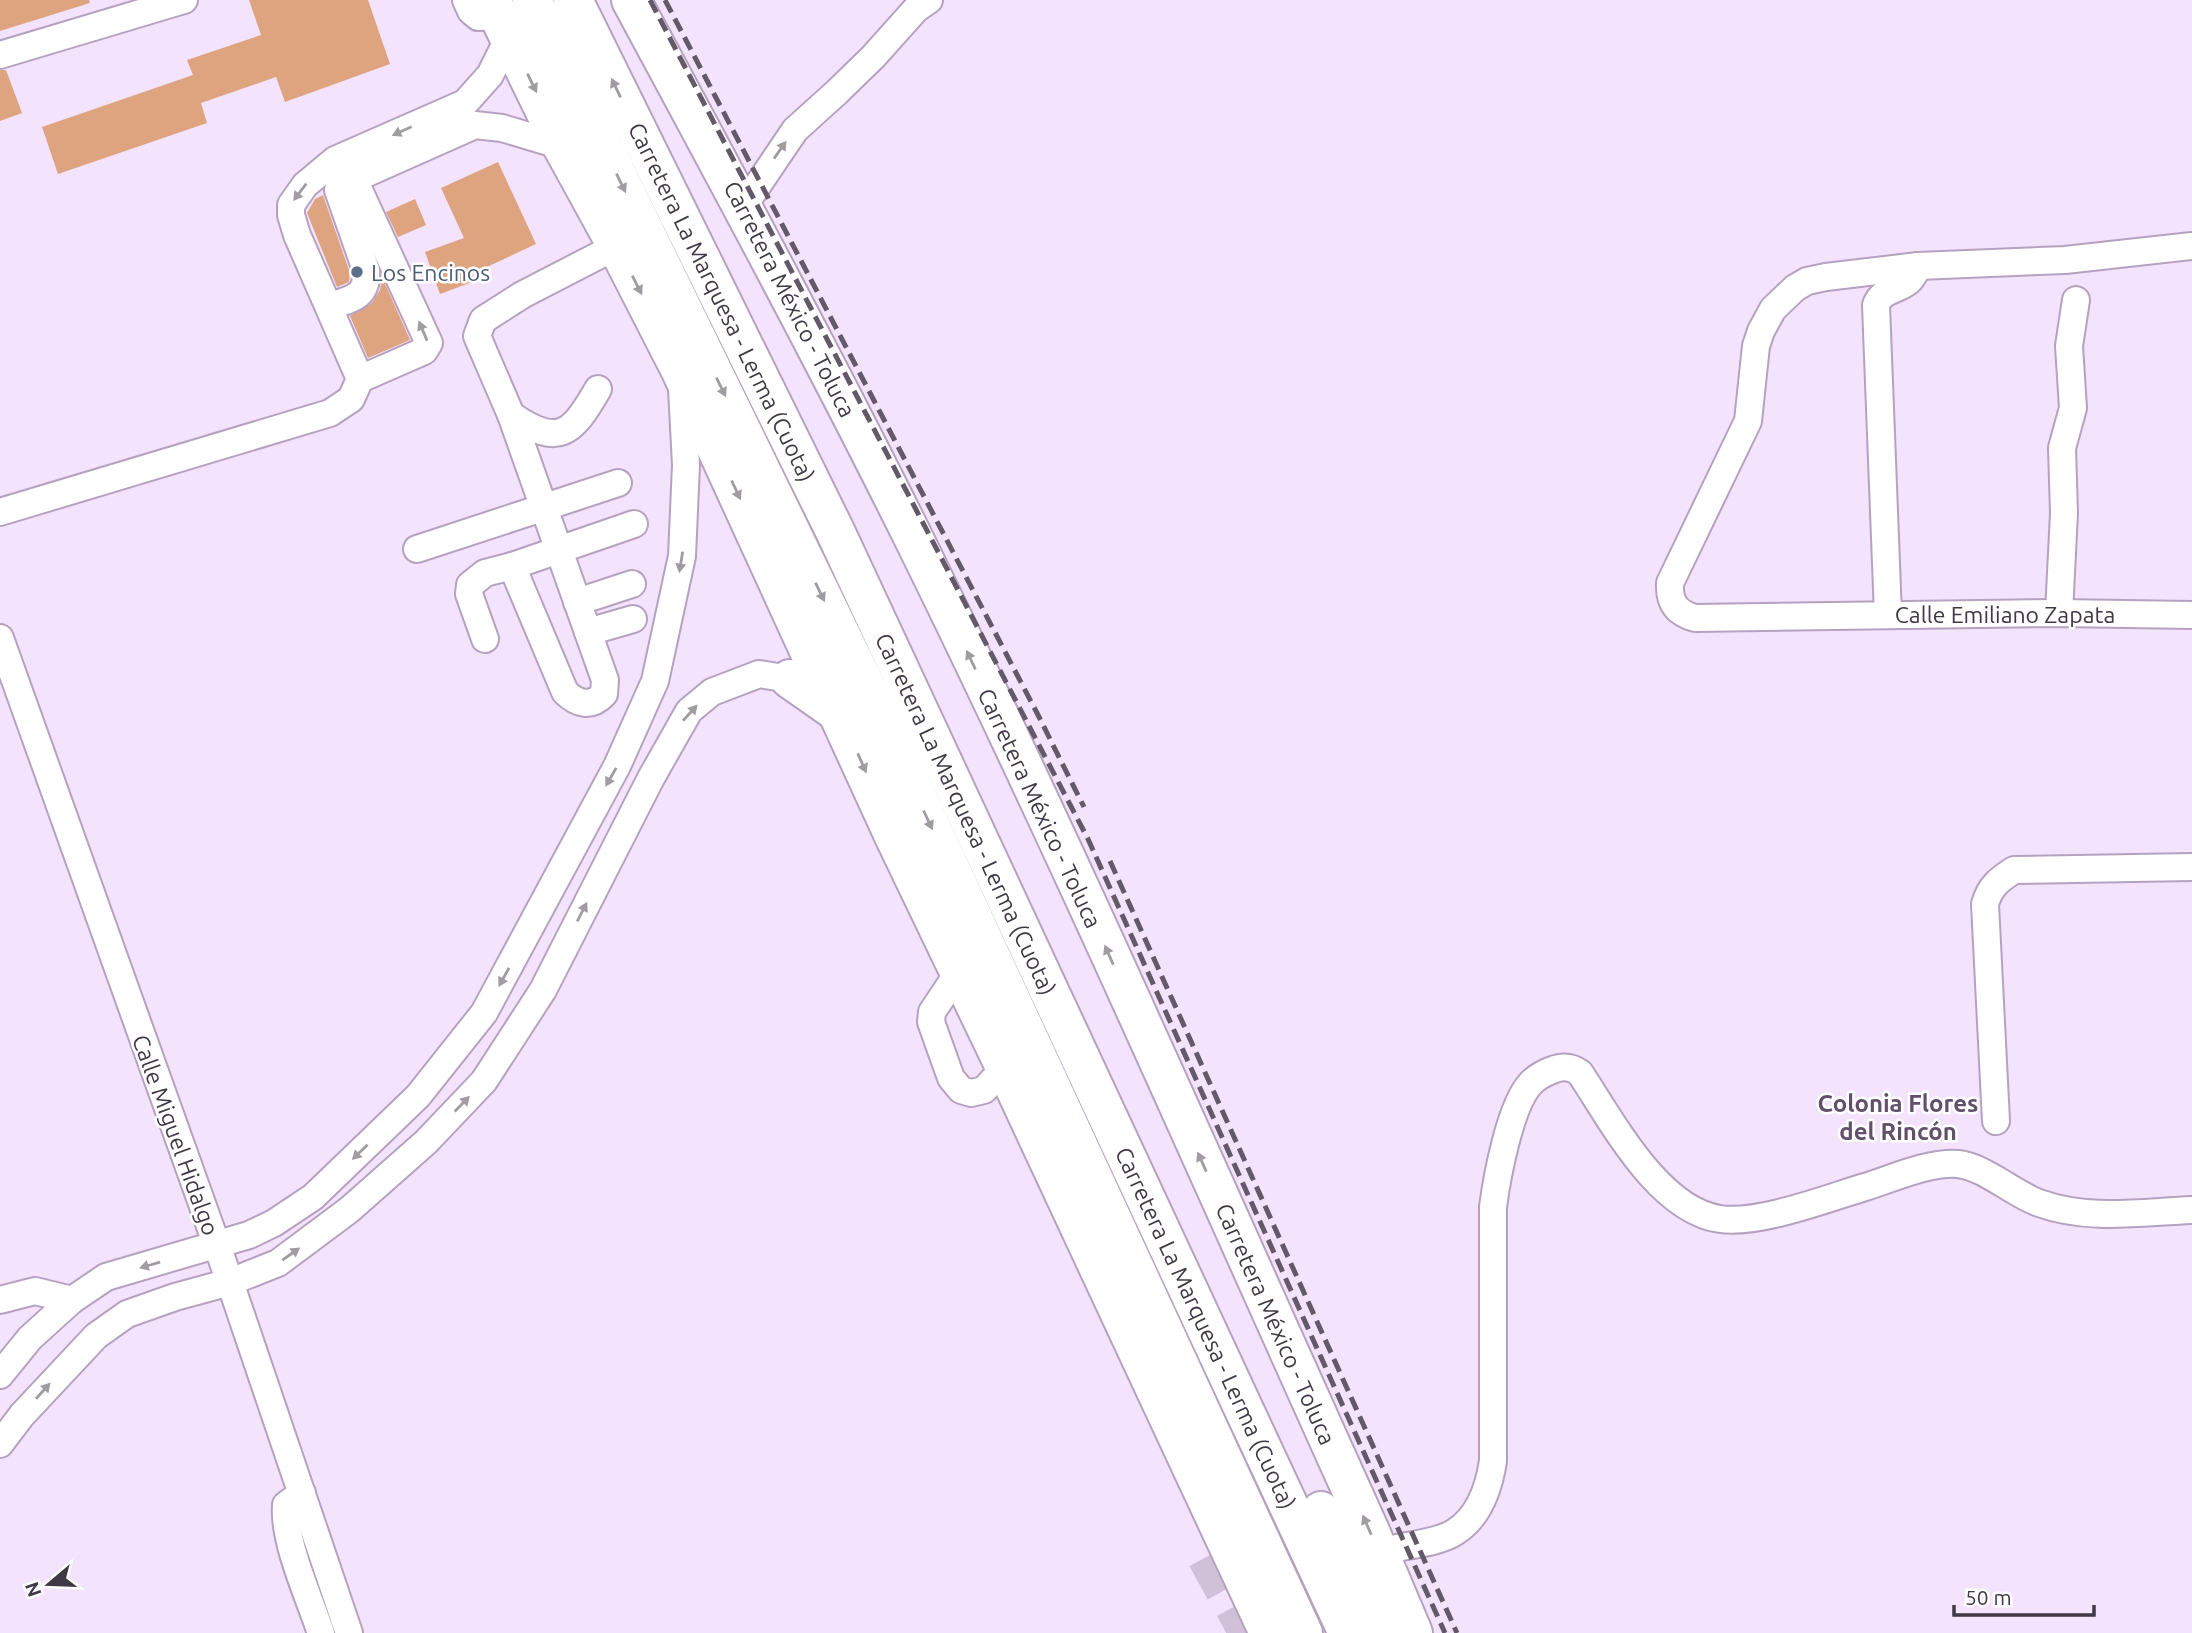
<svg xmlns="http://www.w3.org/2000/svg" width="2192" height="1633" font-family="Ubuntu,sans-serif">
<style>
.building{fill:#dea47f}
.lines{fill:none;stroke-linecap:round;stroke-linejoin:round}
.highway-tunnel{stroke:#d0c1d8;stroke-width:38;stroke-dasharray:38 19;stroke-linecap:butt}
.minor-casing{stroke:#b6a2c0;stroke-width:30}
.highway-casing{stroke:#b6a2c0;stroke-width:42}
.minor{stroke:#fff;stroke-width:26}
.highway{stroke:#fff;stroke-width:38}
.rail{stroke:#635968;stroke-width:5;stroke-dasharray:14 7;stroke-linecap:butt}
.oneway{fill:#a09ca2}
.service-dot{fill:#5c6f8a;stroke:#fff;stroke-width:2.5}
.labels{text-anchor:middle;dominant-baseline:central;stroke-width:5;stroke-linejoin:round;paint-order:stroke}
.service-label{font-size:23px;fill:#4e5e75;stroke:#fff;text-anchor:start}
.street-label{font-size:23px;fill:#403844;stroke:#fff}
.neighbourhood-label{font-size:24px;font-weight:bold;fill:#624f6a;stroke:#fff}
</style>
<rect width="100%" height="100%" fill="#f4e3fd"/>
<g class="building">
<polygon points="0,0 89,0 90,3 0,31"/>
<polygon points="249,0 368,0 390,64 285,102 276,77 201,103 207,123 58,174 42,127 193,75 187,60 261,35"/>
<polygon points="0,70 6,70 22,113 0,121"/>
<polygon points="498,162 536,244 472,274 475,281 440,294 425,252 464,238 441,188"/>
<polygon points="323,195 350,273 349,282 337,287 307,213 315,199"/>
<polygon points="415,199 426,225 398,237 386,212"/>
<polygon points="382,277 410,340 368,358 350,316 372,303 380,290"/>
</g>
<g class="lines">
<polyline class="highway-tunnel" points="1206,1557 1248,1633"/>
<g class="minor-casing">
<g id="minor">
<polyline points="466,0 471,11 478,17 499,16"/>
<polyline points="0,55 184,0"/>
<polyline points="353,177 429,343 424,351 360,379"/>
<polyline points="743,207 795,130 837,92 873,57 916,9 929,0"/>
<path d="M 2192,246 L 2065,260 L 1918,266 L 1826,277 L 1807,281 L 1795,288 L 1773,309 L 1761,331 L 1756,346 L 1748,421 L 1670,583 C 1669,602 1676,613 1695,618 L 2059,613 L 2192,615"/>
<path d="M 330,306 C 352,299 368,297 366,270 L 338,190 L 340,185 L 475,125 L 502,128 L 562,146"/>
<path d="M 511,415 C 559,448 572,434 598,389"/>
<polyline points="0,512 330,413 351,399 360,379 297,235 291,215 291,205 305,185 335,160 465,103 490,75 509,37"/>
<polyline points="417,549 618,483"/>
<polyline points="512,566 634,524"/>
<polyline points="577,602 632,584"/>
<polyline points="2059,613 2064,513 2062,448 2073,408 2069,346 2076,300"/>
<path d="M 1888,615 L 1876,305 C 1882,289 1897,291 1909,281 C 1913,277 1916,271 1918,266"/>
<polyline points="588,632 633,619"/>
<polyline points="0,638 230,1282 349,1633"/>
<path d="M 485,639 L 469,594 L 470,585 L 485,573 L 512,566 L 565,692 C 577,704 591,708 604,694 L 605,680 L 511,415 L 477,336 L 483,320 L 522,295 L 617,246"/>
<polyline points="958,973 932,1012 931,1022 951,1078 961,1090 971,1093 984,1090 1005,1067"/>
<path d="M 1996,1121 L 1985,904 C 1990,886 2000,879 2014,870 L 2192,867"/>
<polyline points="0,1300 35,1291 72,1300"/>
<polyline points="0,1375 30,1338 72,1300 106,1277 249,1235 274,1223 313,1197 418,1096 484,1013 617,766 655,681 682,556 686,465 682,389"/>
<polyline points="0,1444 22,1415 96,1336 127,1314 175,1297 230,1282 278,1263 349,1210 426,1142 484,1081 543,990 651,778 689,711 712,692 759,674 790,679"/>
<path d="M 302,1493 L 286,1505 C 283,1541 309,1597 321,1633"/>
<path d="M 1397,1548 C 1415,1544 1440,1542 1455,1532 C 1479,1517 1489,1487 1493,1461 L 1493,1207 C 1497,1177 1510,1105 1531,1083 C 1538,1076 1546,1072 1555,1069 C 1565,1066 1572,1067 1580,1073 C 1612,1121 1658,1210 1720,1219 C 1758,1225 1828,1198 1865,1187 C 1894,1178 1928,1162 1958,1164 C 1985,1167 2012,1193 2039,1203 C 2089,1221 2140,1212 2192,1210"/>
</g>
</g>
<g class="highway-casing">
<g id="highway">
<polyline points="491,0 562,146 617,246 681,371 894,836 1005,1067 1269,1633"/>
<polyline points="532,0 873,701 1303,1633"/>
<polyline points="573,0 836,533 1348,1633"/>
<path d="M 631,0 C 727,178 823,356 913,537 C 1074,863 1219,1198 1369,1529 L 1413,1633"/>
<polyline points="790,679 840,714"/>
<polyline points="1321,1511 1378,1633"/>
</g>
</g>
<use href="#minor" class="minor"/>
<use href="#highway" class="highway"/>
<g class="rail">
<polyline points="650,0 1088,839 1445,1633"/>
<polyline points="665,0 1037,713 1084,807"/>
<polyline points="1110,861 1457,1633"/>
</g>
</g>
<defs><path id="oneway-solid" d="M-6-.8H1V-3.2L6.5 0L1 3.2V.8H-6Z" transform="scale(1.75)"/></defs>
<g class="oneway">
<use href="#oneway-solid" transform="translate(532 83) rotate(64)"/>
<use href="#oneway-solid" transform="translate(616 88) rotate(-116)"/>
<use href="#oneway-solid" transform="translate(402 131) rotate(156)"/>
<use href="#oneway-solid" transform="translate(780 150) rotate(-55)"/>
<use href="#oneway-solid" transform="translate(621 183) rotate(64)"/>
<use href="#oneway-solid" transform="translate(300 192) rotate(127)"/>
<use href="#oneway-solid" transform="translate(637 285) rotate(63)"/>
<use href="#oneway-solid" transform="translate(423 331) rotate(-113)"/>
<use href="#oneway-solid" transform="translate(721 387) rotate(64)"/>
<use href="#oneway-solid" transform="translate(736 490) rotate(65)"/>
<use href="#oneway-solid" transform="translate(681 562) rotate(99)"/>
<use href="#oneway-solid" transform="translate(820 592) rotate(64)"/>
<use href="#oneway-solid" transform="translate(971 660) rotate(-115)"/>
<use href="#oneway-solid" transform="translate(690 713) rotate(-48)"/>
<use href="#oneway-solid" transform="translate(862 763) rotate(66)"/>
<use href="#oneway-solid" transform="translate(611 777) rotate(120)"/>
<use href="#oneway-solid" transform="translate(928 820) rotate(65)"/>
<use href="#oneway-solid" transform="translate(582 912) rotate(-63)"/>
<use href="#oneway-solid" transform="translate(1109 955) rotate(-114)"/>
<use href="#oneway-solid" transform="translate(504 977) rotate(119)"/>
<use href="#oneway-solid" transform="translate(462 1104) rotate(-46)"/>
<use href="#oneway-solid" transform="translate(360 1152) rotate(136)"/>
<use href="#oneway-solid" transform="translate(1202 1162) rotate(-114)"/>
<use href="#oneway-solid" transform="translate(291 1254) rotate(-35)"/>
<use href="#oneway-solid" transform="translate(150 1265) rotate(164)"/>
<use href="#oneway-solid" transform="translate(43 1391) rotate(-48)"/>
<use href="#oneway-solid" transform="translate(1367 1525) rotate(-114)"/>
</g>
<circle class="service-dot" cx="357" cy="272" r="7"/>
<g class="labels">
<g class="service-label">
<text x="371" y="272">Los Encinos</text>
</g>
<g class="street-label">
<text transform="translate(790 299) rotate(63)">Carretera México - Toluca</text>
<text transform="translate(722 302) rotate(64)">Carretera La Marquesa - Lerma (Cuota)</text>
<text x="2005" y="614">Calle Emiliano Zapata</text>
<text transform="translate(1040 808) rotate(65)">Carretera México - Toluca</text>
<text transform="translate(966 814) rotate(65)">Carretera La Marquesa - Lerma (Cuota)</text>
<text transform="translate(176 1135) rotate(70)">Calle Miguel Hidalgo</text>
<text transform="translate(1276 1324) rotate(66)">Carretera México - Toluca</text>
<text transform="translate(1206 1328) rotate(65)">Carretera La Marquesa - Lerma (Cuota)</text>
</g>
<g class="neighbourhood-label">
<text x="1898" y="1103">Colonia Flores<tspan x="1898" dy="28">del Rincón</tspan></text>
</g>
</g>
<g transform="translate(49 1584) rotate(251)" stroke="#ffffff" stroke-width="5" paint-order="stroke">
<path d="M0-5L12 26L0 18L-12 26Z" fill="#403844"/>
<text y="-10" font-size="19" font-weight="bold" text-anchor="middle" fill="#403844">N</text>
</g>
<path d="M1954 1605v10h140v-10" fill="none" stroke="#403844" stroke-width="3.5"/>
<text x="1965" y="1605" font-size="21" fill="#403844" stroke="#ffffff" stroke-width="5" paint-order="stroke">50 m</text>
</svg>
